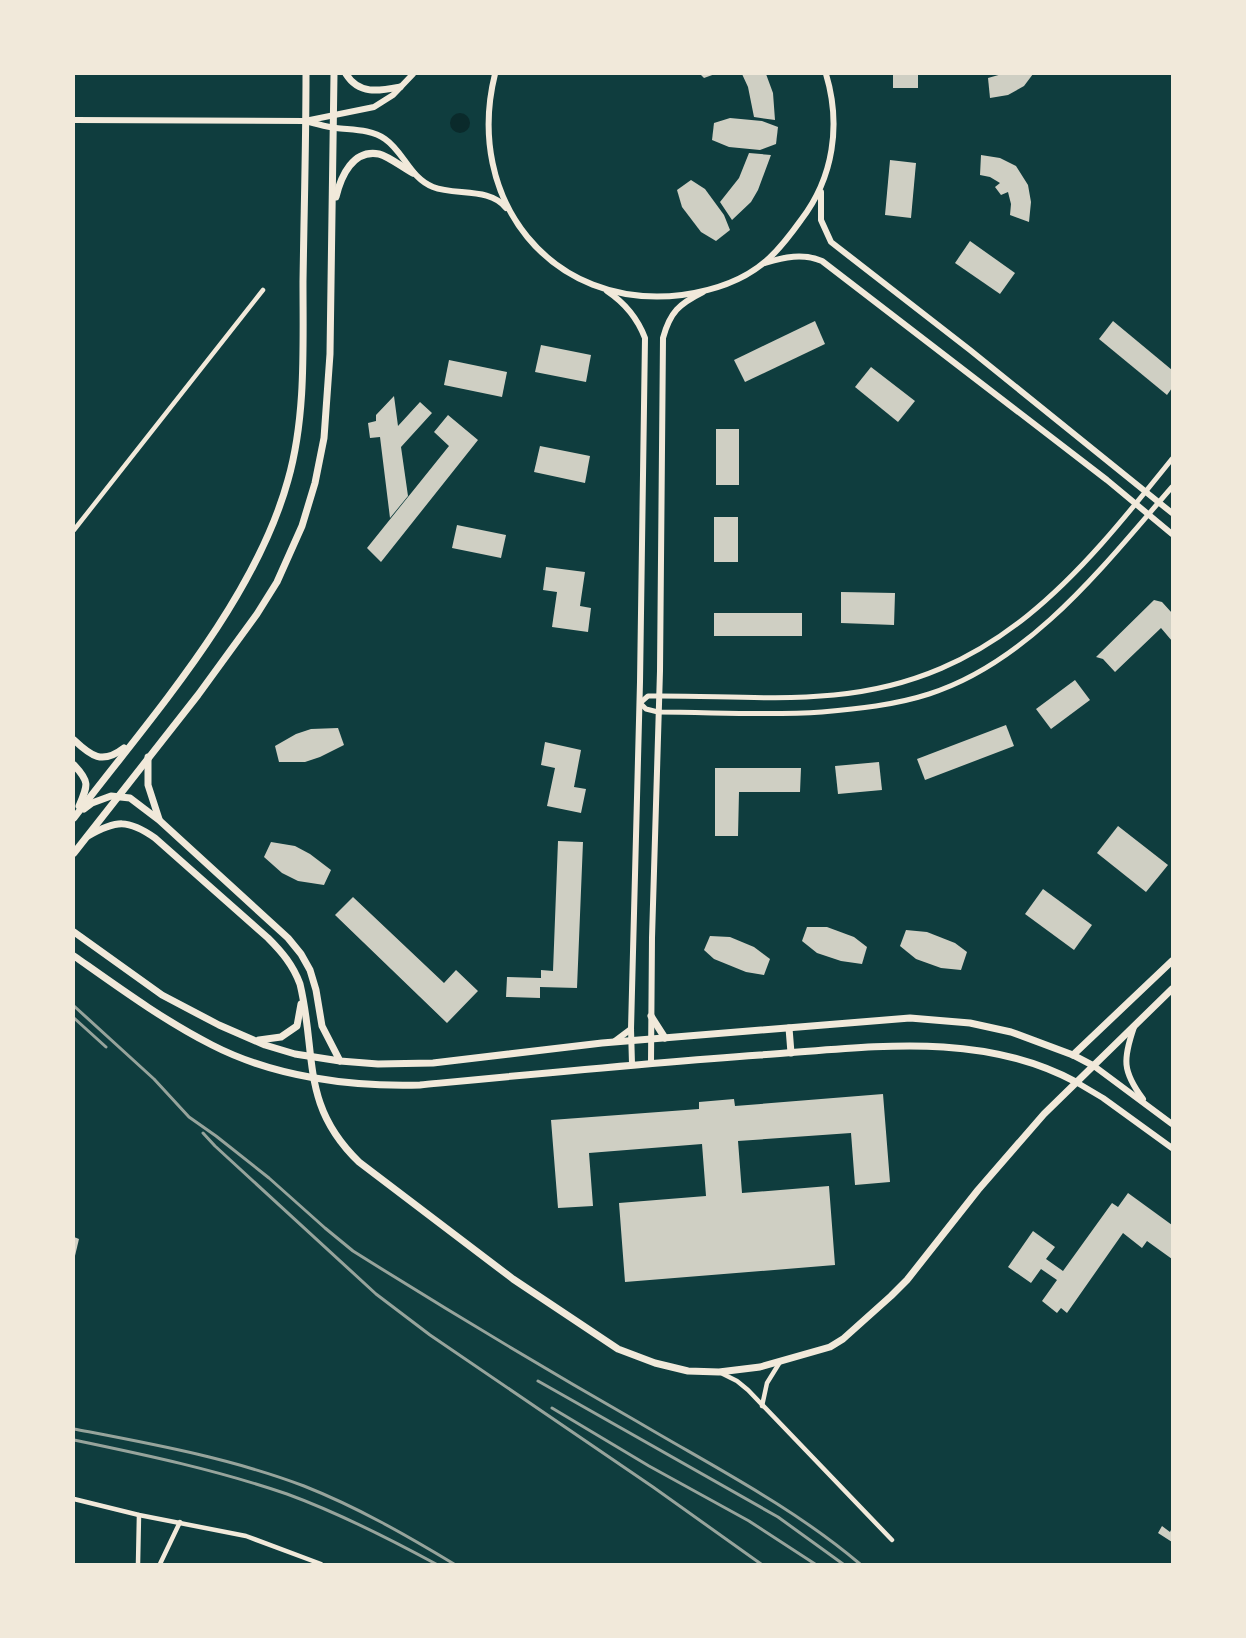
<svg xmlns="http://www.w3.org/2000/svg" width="1246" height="1638" font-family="'Nunito Sans',sans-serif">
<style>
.water{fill:#0a2a2b}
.building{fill:#cfcfc3}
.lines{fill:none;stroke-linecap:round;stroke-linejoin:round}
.minor{stroke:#f1e9da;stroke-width:4.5}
.tertiary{stroke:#f1e9da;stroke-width:5}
.secondary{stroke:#f1e9da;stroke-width:6}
.primary{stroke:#f1e9da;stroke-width:7}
.rail{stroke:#97a49c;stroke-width:3}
</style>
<rect width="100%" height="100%" fill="#0f3d3e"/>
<circle class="water" cx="460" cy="123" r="10"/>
<g class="building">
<polygon points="700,74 715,74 704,78"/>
<polygon points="742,74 766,74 773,93 775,120 754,117 748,87"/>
<rect x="893" y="74" width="25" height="14"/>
<polygon points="1002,74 1033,74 1024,86 1008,95 990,98 988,78"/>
<polygon points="730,118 762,121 778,127 776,144 760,150 729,147 712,140 714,123"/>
<polygon points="749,153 771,155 758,190 751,202 732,220 720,202 739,178"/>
<polygon points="981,155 1000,158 1016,166 1028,185 1031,202 1029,222 1010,215 1011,204 1008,192 1001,195 995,187 1000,183 990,177 980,175"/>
<polygon points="890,160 916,163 911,218 885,215"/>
<polygon points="691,180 705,189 724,215 730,230 716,241 701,232 682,207 677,190"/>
<polygon points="970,241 1015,273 1000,294 955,263"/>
<polygon points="815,321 825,344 745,382 734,360"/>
<polygon points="1113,321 1172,370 1172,388 1167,395 1099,339"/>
<polygon points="541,345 591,355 586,382 535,372"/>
<polygon points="449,360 507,372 502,397 444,385"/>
<polygon points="871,367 915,401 898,422 855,387"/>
<polygon points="394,396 398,426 420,402 432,413 401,447 408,496 390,518 380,437 370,438 368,423 376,421 376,415"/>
<polygon points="448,415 478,440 381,562 367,548 449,446 434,432"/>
<rect x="716" y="429" width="23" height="56"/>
<polygon points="540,446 590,456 585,483 534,472"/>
<rect x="714" y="517" width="24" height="45"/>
<polygon points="457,525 506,535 501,558 452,548"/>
<polygon points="546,567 585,572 580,606 591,608 588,632 552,627 557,592 543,590"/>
<polygon points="841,592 895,593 894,625 841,623"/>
<polygon points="1154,600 1162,602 1172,613 1172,641 1161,628 1115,672 1103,659 1096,657"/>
<rect x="714" y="613" width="88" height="23"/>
<polygon points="1075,680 1090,700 1051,729 1036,709"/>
<polygon points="1006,725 1014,746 925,780 917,759"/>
<polygon points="338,728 344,745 320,757 305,762 279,762 275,746 296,734 311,729"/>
<polygon points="545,742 581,750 574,787 586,789 581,813 547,806 555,768 541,765"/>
<polygon points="879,762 882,790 838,794 835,766"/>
<polygon points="715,768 801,768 800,792 739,792 738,836 715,836"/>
<polygon points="1118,826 1168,865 1146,892 1097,853"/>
<polygon points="558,841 583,842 577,988 540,987 540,998 506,997 507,977 541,978 541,970 553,971"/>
<polygon points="271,842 295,846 310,854 331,870 324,885 298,881 282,873 264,857"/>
<polygon points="1043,889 1092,925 1074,950 1025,914"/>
<polygon points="353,897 444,983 456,970 478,991 447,1023 335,915"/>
<polygon points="807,927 827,927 854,937 867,947 862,964 841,961 817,953 802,941"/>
<polygon points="906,930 927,932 955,943 967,952 961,970 941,968 916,959 900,946"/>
<polygon points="710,936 730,937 754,947 770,959 764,975 746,972 714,959 704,950"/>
<polygon points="883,1094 890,1182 855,1185 851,1133 738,1141 742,1193 829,1186 835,1265 625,1282 619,1203 706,1196 702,1144 589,1153 593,1206 558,1208 551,1120 699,1109 699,1102 734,1099 735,1106"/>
<polygon points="1128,1193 1172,1225 1172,1259 1147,1241 1142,1248 1123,1233 1067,1313 1061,1308 1057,1313 1042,1301 1057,1280 1041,1269 1031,1283 1008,1267 1033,1231 1055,1247 1046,1259 1063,1271 1112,1203 1118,1207"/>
<polygon points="74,1237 79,1239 74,1260"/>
<polygon points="1162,1526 1170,1532 1172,1528 1172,1542 1158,1533"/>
</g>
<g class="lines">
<g class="minor">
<polyline points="74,530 263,290"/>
<polyline points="721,1373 737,1381 748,1390 892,1540"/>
<polyline points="762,1406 767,1383 780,1362"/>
<polyline points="74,1499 139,1515 246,1536 321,1564"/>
<polyline points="138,1564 139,1515"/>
<polyline points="160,1564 180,1522"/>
</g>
<path class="tertiary" d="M 1172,459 C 1078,576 995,680 834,695 C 772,701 710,695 648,696 L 640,703 L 646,709 L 658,712 C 712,712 767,716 822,712 C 857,709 895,705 929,694 C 1030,662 1105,564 1172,487"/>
<g class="secondary">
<path d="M 495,74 C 464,198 550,311 682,295 C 711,291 743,281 766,261 C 779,250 791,234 801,220 C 834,177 841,124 826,74"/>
<polyline points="74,120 305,121 374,107 393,95 413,74"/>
<path d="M 309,122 C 318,124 327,127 336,128 C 352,130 371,129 385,139 C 404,152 410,178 433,187 C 455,196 490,187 506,208"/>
<polyline points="821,192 821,220 831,242 970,350 1172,513"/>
<path d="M 765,263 C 784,257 803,253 822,261 L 1107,480 L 1172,534"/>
<path d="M 607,291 C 625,303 637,317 645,338 L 640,682 L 631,1029 L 632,1064"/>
<path d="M 1134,1027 C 1123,1059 1122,1071 1143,1099"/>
<polyline points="615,1041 631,1029"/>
<path d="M 651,1062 L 652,938 L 660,671 L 663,338 C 670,312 679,304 703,292"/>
<polyline points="1094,1066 1172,1124"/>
<polyline points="1076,1082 1103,1098 1172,1148"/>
</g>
<g class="primary">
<path d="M 346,74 C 359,95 379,91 400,87"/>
<path d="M 336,197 C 341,176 353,149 379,154 C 390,157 403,168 413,173"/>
<path d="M 74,740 C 91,756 102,765 124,748"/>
<polyline points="148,757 148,785 159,819"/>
<path d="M 74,765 C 90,782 88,785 79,806"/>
<polyline points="84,809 92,803 111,796 130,798 159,820 288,938 301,954 310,970 316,990 322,1026 340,1061"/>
<path d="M 74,818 C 150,718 254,603 288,480 C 306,417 303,347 303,282 C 304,212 306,143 306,74"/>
<path d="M 88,836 C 116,820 128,819 155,838 L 268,938 C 282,952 293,965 300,984 C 317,1055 300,1105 359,1162 L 513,1279 L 618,1349 L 655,1363 L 688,1371 L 719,1372 L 760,1367 L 830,1347 L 843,1339 L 891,1296 L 907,1280 L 978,1190 L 1044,1114 L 1172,989"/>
<polyline points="74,853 198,695 257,614 277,582 302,526 315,483 324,438 330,354 334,74"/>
<polyline points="74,932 162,995 219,1025 265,1045 295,1054 340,1061 378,1064 433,1063 602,1043 910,1018 970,1023 1011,1032 1073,1055 1094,1066"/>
<path d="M 74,956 C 118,987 163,1020 212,1045 C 274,1077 351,1087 420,1085 C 534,1074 646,1063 760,1055 C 866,1048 978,1029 1076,1082"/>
<polyline points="651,1016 665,1038"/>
<polyline points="789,1028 791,1053"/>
<polyline points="259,1040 281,1037 297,1026 301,1004"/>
<polyline points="1073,1055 1172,961"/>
</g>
<g class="rail">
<path d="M 74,1006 L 154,1079 L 189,1117 L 216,1136 L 269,1178 L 325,1228 L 353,1251 C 447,1310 542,1367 638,1422 C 714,1467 793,1507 860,1564"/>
<polyline points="74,1018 106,1047"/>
<polyline points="203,1133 215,1146 376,1294 430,1335 653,1487 761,1564"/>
<polyline points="538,1381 778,1517 843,1564"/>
<polyline points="552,1408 649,1466 749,1521 815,1564"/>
<path d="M 74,1429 C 152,1444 230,1458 304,1486 C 357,1507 406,1535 454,1564"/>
<path d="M 74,1440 C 146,1455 217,1470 287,1494 C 339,1513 388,1538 436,1564"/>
</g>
</g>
<rect width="1246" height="1638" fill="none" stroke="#f1e9da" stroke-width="150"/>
</svg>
